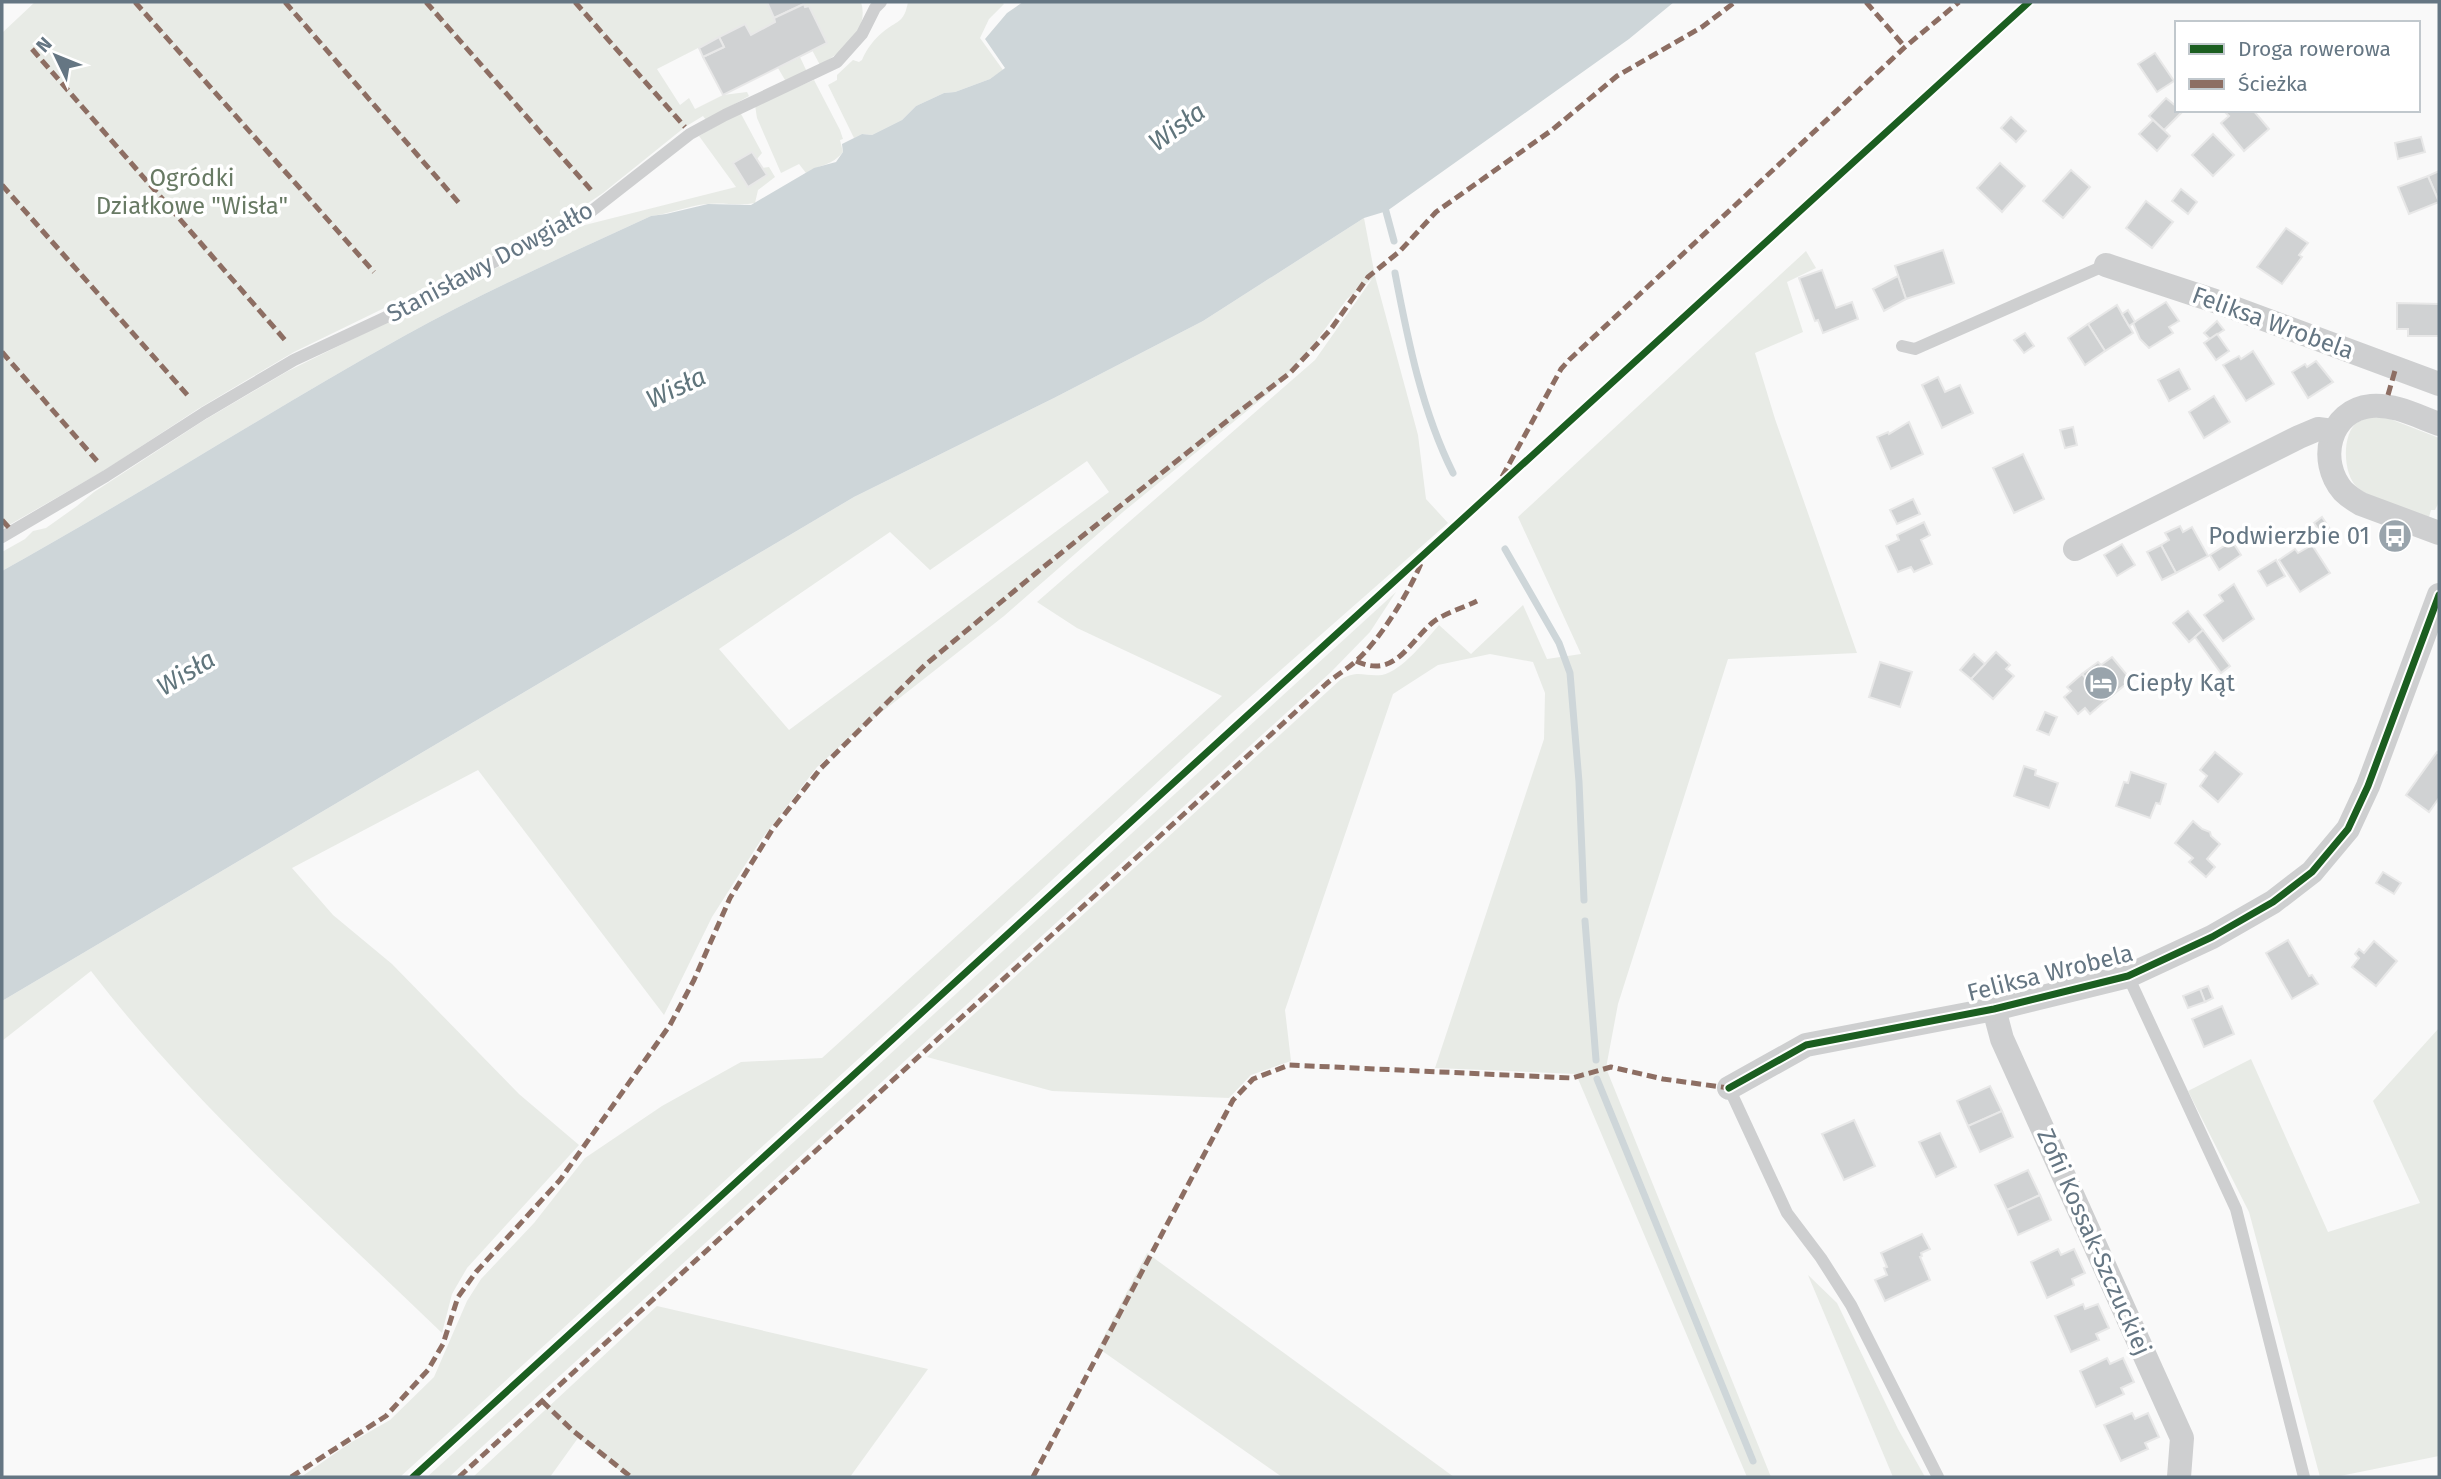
<svg xmlns="http://www.w3.org/2000/svg" width="2441" height="1479" font-family="'Fira Sans',sans-serif">
<style>
.green{fill:#e8ebe6;fill-rule:evenodd}
.water{fill:#ced6d9}
.lines{fill:none;stroke-linecap:round;stroke-linejoin:round}
.stream{stroke:#ced6d9;stroke-width:7}
.building{fill:#d0d2d3;stroke:#e8e8e8;stroke-width:2}
.service{stroke:#cecfd0;stroke-width:12}
.minor{stroke:#cecfd0;stroke-width:24}
.quiet{stroke:#8d6e63;stroke-width:5;stroke-dasharray:10 5;stroke-linecap:butt}
.cycleway-casing{stroke:#fff;stroke-width:11}
.cycleway{stroke:#1b5e20;stroke-width:7}
.labels{text-anchor:middle;dominant-baseline:central;stroke-width:7;stroke-linejoin:round;paint-order:stroke}
.park-label{font-size:24px;fill:#687a64;stroke:#fff}
.street-label{font-size:24px;fill:#657683;stroke:#fff}
.poi-label{font-size:24px;fill:#657683;stroke:#fff;text-anchor:end}
.water-label{font-size:26px;font-style:italic;fill:#60757c;stroke:#fff}
</style>
<rect width="100%" height="100%" fill="#f9f9f9"/>
<g class="green">
<polygon points="35,2 767,2 775,22 751,35 745,24 657,69 680,105 689,98 695,109 723,95 747,92 749,96 706,120 703,116 685,127 603,193 557,224 294,352 198,409 105,470 2,529 2,33"/>
<path d="M 803,2 L 861,2 C 870,31 842,52 820,65 L 812,50 L 827,43 L 809,6 L 805,7 Z"/>
<path d="M 908,2 L 1002,2 L 1004,4 L 989,19 L 980,38 L 1003,70 L 990,79 L 955,92 L 944,93 L 916,106 L 902,120 L 872,135 L 862,134 L 854,138 L 828,85 L 837,80 L 837,75 L 853,60 L 859,62 L 862,60 C 866,50 874,39 883,32 C 897,20 904,24 908,2 Z"/>
<polygon points="800,57 807,72 785,80 778,68"/>
<path d="M 814,80 L 840,130 L 843,139 L 840,140 L 843,152 C 832,166 820,164 806,173 L 799,164 L 781,173 L 757,118 L 755,105 Z"/>
<path d="M 740,112 L 762,153 L 757,159 L 762,168 L 769,167 L 775,177 L 758,190 L 755,203 C 739,206 723,202 706,204 C 687,206 670,214 651,216 C 568,254 484,292 404,336 C 268,412 137,496 2,571 L 2,552 L 25,539 L 33,531 L 46,528 L 77,506 L 94,492 L 203,421 L 288,371 L 581,226 L 736,187 L 699,136 Z"/>
<path d="M 1364,218 L 1375,276 L 1418,435 L 1426,499 L 1448,523 L 1232,713 L 900,1021 L 400,1477 L 301,1477 L 350,1443 L 390,1420 L 434,1377 L 467,1301 L 481,1279 L 534,1223 L 585,1158 L 662,1106 L 741,1062 L 822,1058 L 1222,696 L 1077,628 L 1037,602 L 1315,360 L 1372,279 L 1347,299 L 1311,348 L 1275,388 L 1123,512 L 1004,616 L 850,737 L 817,767 L 761,840 L 712,917 L 664,1015 L 478,770 L 292,868 L 333,915 L 392,964 L 519,1094 L 579,1145 L 467,1268 L 452,1294 L 442,1333 C 321,1216 193,1104 91,971 L 2,1041 L 2,1001 L 854,497 L 1054,398 L 1203,321 ZM 1087,461 L 1109,492 L 789,730 L 719,649 L 890,532 L 930,570 Z"/>
<path d="M 1806,251 L 1816,268 L 1787,282 L 1803,332 L 1755,353 L 1775,419 L 1857,653 L 1728,659 L 1618,1004 L 1606,1068 L 1771,1477 L 1747,1477 L 1576,1074 L 1435,1068 L 1544,739 L 1545,693 L 1533,662 L 1490,654 L 1438,665 L 1393,694 L 1285,1010 L 1291,1061 L 1251,1075 L 1229,1098 L 1052,1091 L 927,1057 L 1340,680 C 1358,669 1364,677 1382,675 C 1402,671 1426,640 1439,625 L 1471,654 L 1523,605 L 1547,659 L 1581,654 L 1518,517 Z"/>
<path d="M 2385,417 L 2439,438 L 2439,502 L 2435,510 L 2431,510 L 2429,517 C 2409,509 2372,501 2357,487 C 2343,475 2341,433 2358,422 C 2367,417 2376,418 2385,417 Z"/>
<polygon points="1396,592 1370,632 1331,672 449,1477 427,1477"/>
<polygon points="2439,1028 2439,1456 2335,1477 2320,1477 2249,1212 2188,1091 2251,1059 2328,1232 2420,1203 2373,1101"/>
<polygon points="1147,1253 1454,1477 1282,1477 1098,1348"/>
<polygon points="1808,1275 1837,1303 1898,1429 1925,1477 1893,1477"/>
<polygon points="657,1306 928,1369 850,1477 628,1477 578,1438 550,1477 473,1477"/>
</g>
<path class="water" d="M 1023,2 L 1674,2 L 1629,39 L 1387,211 L 1364,218 L 1203,321 L 1054,398 L 854,497 L 2,1001 L 2,571 C 137,496 268,412 404,336 C 484,292 568,254 651,216 L 666,214 L 708,204 L 751,205 L 814,168 L 836,162 L 843,152 L 842,144 L 862,134 L 872,135 L 902,120 L 916,106 L 944,93 L 955,92 L 990,79 L 1005,68 L 985,39 L 1007,13 Z"/>
<g class="lines">
<g class="stream">
<polyline points="1384,204 1394,241"/>
<path d="M 1395,273 C 1408,341 1422,411 1453,473"/>
<polyline points="1505,549 1559,643 1570,673 1579,782 1584,900"/>
<polyline points="1585,921 1596,1060"/>
<polyline points="1597,1079 1753,1461"/>
</g>
</g>
<g class="building">
<polygon points="767,2 803,2 804,4 774,18"/>
<polygon points="804,4 805,7 809,6 827,43 723,95 703,57 724,47 719,37 745,24 751,35 775,22 774,18"/>
<polygon points="719,37 724,47 703,57 699,48"/>
<polygon points="2155,53 2174,81 2157,92 2138,64"/>
<polygon points="2166,98 2177,107 2177,110 2182,112 2164,130 2149,116"/>
<polygon points="2233,110 2253,110 2269,129 2244,151 2221,123 2229,116 2224,111"/>
<polygon points="2011,117 2026,131 2016,142 2001,128"/>
<polygon points="2153,120 2170,136 2157,151 2139,134"/>
<polygon points="2213,134 2234,155 2213,176 2192,155"/>
<polygon points="2421,137 2425,152 2398,159 2395,143"/>
<polygon points="752,152 767,175 748,187 733,163"/>
<polygon points="2000,163 2025,186 2002,212 1977,188"/>
<polygon points="2071,170 2090,187 2063,218 2043,201"/>
<polygon points="2439,171 2439,202 2428,176"/>
<polygon points="2428,176 2439,202 2409,214 2398,187"/>
<polygon points="2181,189 2197,202 2188,214 2172,201"/>
<polygon points="2146,201 2173,222 2152,248 2126,228"/>
<polygon points="2286,228 2308,243 2299,255 2302,257 2282,284 2257,267"/>
<polygon points="1943,250 1954,283 1906,299 1895,266"/>
<polygon points="1822,270 1836,308 1852,302 1858,319 1823,333 1818,320 1815,321 1799,278"/>
<polygon points="1898,276 1906,299 1884,311 1873,289"/>
<polygon points="2166,302 2179,321 2169,327 2173,333 2149,348 2140,339 2133,323"/>
<polygon points="2397,303 2439,304 2439,336 2408,336 2408,329 2397,329"/>
<polygon points="2117,305 2133,333 2105,351 2088,324"/>
<polygon points="2128,310 2135,322 2129,326 2122,314"/>
<polygon points="2217,321 2224,330 2210,339 2204,333"/>
<polygon points="2088,324 2105,351 2085,365 2068,338"/>
<polygon points="2025,333 2034,346 2024,353 2014,340"/>
<polygon points="2217,334 2229,351 2216,360 2204,343"/>
<polygon points="2253,351 2274,384 2246,401 2223,365 2239,356 2241,359"/>
<polygon points="2316,361 2333,382 2308,398 2292,372 2305,364 2307,367"/>
<polygon points="2179,369 2190,389 2169,401 2158,380"/>
<polygon points="1938,377 1945,392 1960,385 1973,413 1942,428 1922,385"/>
<polygon points="2214,396 2230,422 2204,438 2189,412"/>
<polygon points="1909,422 1923,454 1891,469 1877,437 1888,432 1889,434"/>
<polygon points="2073,427 2077,445 2065,448 2060,430"/>
<polygon points="2023,454 2044,499 2014,513 1993,468"/>
<polygon points="1913,499 1920,514 1897,524 1890,510"/>
<polygon points="2322,517 2332,532 2324,538 2314,523"/>
<polygon points="1924,522 1930,535 1921,540 1932,564 1914,572 1911,567 1898,572 1886,546 1899,540 1897,535"/>
<polygon points="2180,526 2183,532 2192,527 2208,556 2176,573 2161,545 2169,540 2165,533"/>
<polygon points="2232,541 2241,555 2219,570 2210,555"/>
<polygon points="2122,544 2135,565 2117,576 2104,555"/>
<polygon points="2161,545 2176,573 2162,580 2147,552"/>
<polygon points="2312,545 2330,573 2300,592 2279,560 2295,549 2298,553"/>
<polygon points="2276,560 2285,576 2267,586 2258,571"/>
<polygon points="2234,584 2254,619 2223,641 2204,615 2223,601 2219,595"/>
<polygon points="2188,611 2203,630 2189,642 2173,623"/>
<polygon points="2203,630 2230,666 2221,673 2195,637"/>
<polygon points="1996,652 2010,665 2006,669 2014,676 1993,699 1971,679"/>
<polygon points="1974,654 1985,664 1971,679 1960,670"/>
<polygon points="2112,657 2131,680 2105,701 2082,674 2098,662 2101,665"/>
<polygon points="1880,662 1912,672 1900,707 1869,697"/>
<polygon points="2082,674 2105,701 2090,714 2085,708 2078,714 2064,697 2071,691 2067,687"/>
<polygon points="2045,712 2057,717 2049,735 2037,730"/>
<polygon points="2215,752 2242,774 2218,802 2200,786 2207,776 2200,770"/>
<polygon points="2437,752 2439,754 2439,798 2429,812 2406,795"/>
<polygon points="2024,766 2036,770 2035,775 2058,783 2049,808 2014,796"/>
<polygon points="2131,772 2166,784 2160,804 2156,803 2150,818 2116,806 2124,782 2128,783"/>
<polygon points="2193,821 2202,829 2210,832 2211,836 2220,844 2207,859 2215,867 2206,877 2189,862 2193,858 2175,843"/>
<polygon points="2383,872 2401,883 2394,894 2376,883"/>
<polygon points="2288,940 2309,976 2312,975 2318,984 2292,999 2266,953"/>
<polygon points="2374,941 2397,961 2376,986 2352,967 2359,958 2355,954 2359,949 2364,953"/>
<polygon points="2208,986 2213,998 2205,1002 2200,989"/>
<polygon points="2200,989 2205,1002 2188,1008 2183,996"/>
<polygon points="2222,1006 2234,1034 2204,1047 2192,1019"/>
<polygon points="1990,1086 2002,1111 1968,1126 1957,1101"/>
<polygon points="2002,1111 2013,1137 1980,1152 1968,1126"/>
<polygon points="1854,1120 1875,1166 1844,1180 1822,1134"/>
<polygon points="1940,1133 1956,1167 1936,1177 1919,1142"/>
<polygon points="2028,1170 2040,1195 2007,1210 1995,1185"/>
<polygon points="2040,1195 2051,1220 2018,1235 2007,1210"/>
<polygon points="1922,1234 1930,1249 1921,1253 1922,1256 1920,1257 1930,1280 1885,1301 1875,1280 1887,1275 1884,1268 1887,1267 1881,1253"/>
<polygon points="2058,1249 2061,1255 2074,1249 2085,1273 2072,1279 2074,1285 2047,1298 2031,1262"/>
<polygon points="2083,1304 2085,1309 2098,1304 2109,1328 2096,1334 2099,1340 2071,1352 2055,1316"/>
<polygon points="2107,1358 2110,1364 2123,1358 2134,1382 2121,1388 2124,1394 2096,1407 2080,1371"/>
<polygon points="2132,1413 2135,1419 2148,1413 2159,1437 2145,1443 2148,1449 2121,1461 2104,1425"/>
</g>
<g class="lines">
<g class="service">
<polyline points="1902,346 1915,349 2106,265"/>
<polyline points="2,537 106,476 204,413 294,360 397,312 589,213 690,134 725,115 837,62 862,34 875,8 881,2"/>
<polyline points="2128,976 2236,1209 2304,1477"/>
<polyline points="1729,1088 1787,1213 1821,1258 1851,1305 1938,1477"/>
</g>
<g class="minor">
<polyline points="2106,265 2215,301 2439,384"/>
<path d="M 2439,424 C 2417,416 2395,404 2371,406 C 2329,410 2317,461 2343,491 C 2348,496 2354,500 2361,504 L 2439,533"/>
<polyline points="2075,549 2299,437 2318,429 2333,431"/>
<polyline points="1994,1009 2002,1039 2182,1438 2179,1477"/>
<polyline points="1729,1088 1806,1045 1994,1009 2128,976 2212,937 2273,902 2312,872 2348,829 2368,786 2439,595"/>
</g>
<g class="quiet">
<polyline points="135,2 374,272"/>
<polyline points="285,2 459,203"/>
<polyline points="426,2 591,190"/>
<polyline points="575,2 685,127"/>
<polyline points="1866,2 1905,47"/>
<polyline points="32,49 285,340"/>
<polyline points="2,185 190,398"/>
<polyline points="2,352 97,461"/>
<polyline points="2388,395 2396,367"/>
<polyline points="1502,477 1561,369 1569,360 1905,47 1959,2"/>
<polyline points="2,520 12,531"/>
<path d="M 1356,661 C 1394,679 1407,645 1432,623 C 1444,613 1463,608 1477,601"/>
<polyline points="542,1401 572,1430 631,1477"/>
<polyline points="291,1477 386,1416 428,1370 443,1344 458,1297 476,1272 560,1180 670,1025 694,980 730,898 772,830 821,768 925,665 1036,573 1237,413 1290,373 1331,329 1368,277 1400,251 1436,212 1552,130 1617,76 1702,27 1735,2"/>
<path d="M 459,1477 L 1325,685 C 1335,676 1346,670 1356,661 C 1380,640 1410,591 1422,561"/>
<polyline points="1033,1477 1233,1100 1253,1079 1289,1065 1572,1078 1611,1067 1663,1079 1729,1088"/>
</g>
<g class="cycleway-casing">
<g id="cycleway">
<polyline points="1729,1088 1806,1045 1994,1009 2128,976 2212,937 2273,902 2312,872 2348,829 2368,786 2439,595"/>
<polyline points="413,1477 2029,2"/>
</g>
</g>
<use href="#cycleway" class="cycleway"/>
</g>
<defs>
<g id="bus-disc" transform="scale(1.75)"><circle r="9.5" fill="#99a4ac" stroke="#fff"/><path d="M-5-6H5V4H4V6H2V4H-2V6H-4V4H-5ZM-3.5-4V0h7V-4ZM-3.5 1.2v1.5H-2V1.2ZM2 1.2v1.5H3.5V1.2Z" fill="#fff"/></g>
<g id="hotel-disc" transform="scale(1.75)"><circle r="9.5" fill="#99a4ac" stroke="#fff"/><path d="M-6-4.5h1.5V1H6V5H4.5V3h-9V5H-6ZM-4 0a1.8 1.8 0 1 1 3.6 0ZM.5 0V-2.5h3Q6-2.5 6 0Z" fill="#fff"/></g>
</defs>
<g fill-rule="evenodd">
<use href="#bus-disc" x="2395" y="536"/>
<use href="#hotel-disc" x="2101" y="683"/>
</g>
<g class="labels">
<g class="park-label">
<text x="192" y="178">Ogródki<tspan x="192" dy="28">Działkowe "Wisła"</tspan></text>
</g>
<g class="street-label">
<text transform="translate(490 262) rotate(-28)">Stanisławy Dowgiałło</text>
<text transform="translate(2273 323) rotate(20)">Feliksa Wrobela</text>
<text transform="translate(2050 973) rotate(-14)">Feliksa Wrobela</text>
<text transform="translate(2094 1242) rotate(66)">Zofii Kossak-Szczuckiej</text>
</g>
<g class="poi-label">
<text x="2370" y="536">Podwierzbie 01</text>
<text x="2126" y="683" text-anchor="start">Ciepły Kąt</text>
</g>
<g class="water-label">
<text transform="translate(1177 127) rotate(-36)">Wisła</text>
<text transform="translate(676 388) rotate(-25)">Wisła</text>
<text transform="translate(186 673) rotate(-31)">Wisła</text>
</g>
</g>
<rect width="2441" height="1479" fill="none" stroke="#657683" stroke-width="7"/>
<rect x="2175" y="21" width="245" height="91" fill="#ffffff" stroke="#c1c8cd" stroke-width="2"/>
<rect x="2189" y="44" width="35" height="10" fill="#1b5e20" stroke="#c1c8cd" stroke-width="2"/>
<text x="2238" y="56" font-size="21" fill="#657683">Droga rowerowa</text>
<rect x="2189" y="79" width="35" height="10" fill="#8d6e63" stroke="#c1c8cd" stroke-width="2"/>
<text x="2238" y="91" font-size="21" fill="#657683">Ścieżka</text>
<g transform="translate(56 56) rotate(313)" stroke="#ffffff" stroke-width="5" paint-order="stroke">
<path d="M0-5L12 26L0 18L-12 26Z" fill="#657683"/>
<text y="-10" font-size="19" font-weight="bold" text-anchor="middle" fill="#657683">N</text>
</g>
</svg>
